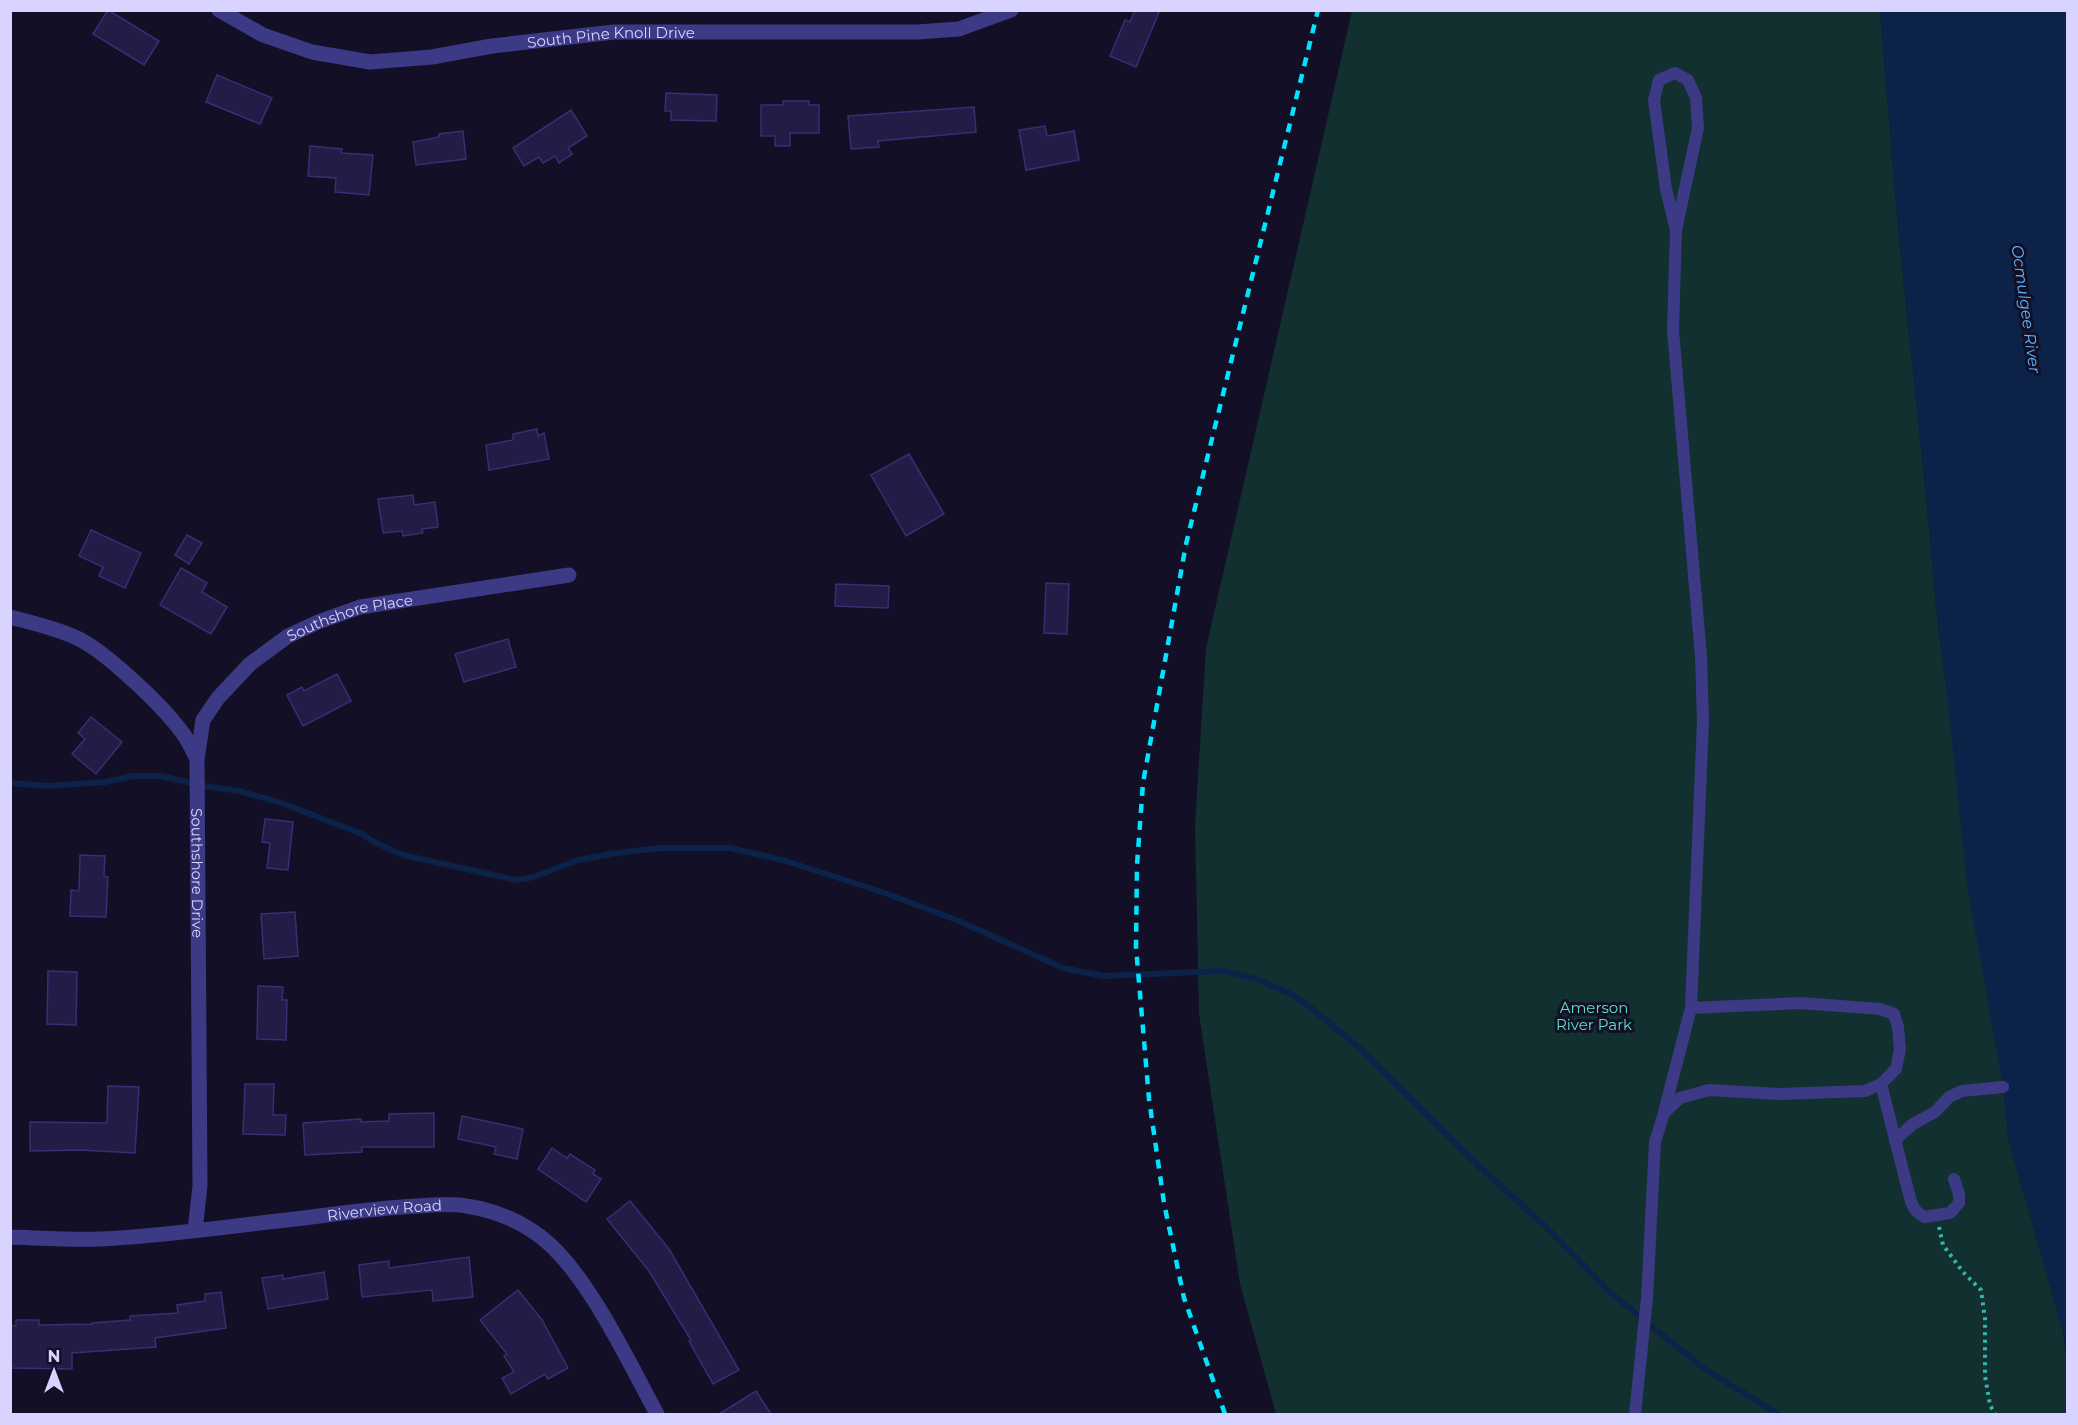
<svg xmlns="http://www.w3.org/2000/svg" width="2078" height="1425" font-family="Montserrat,sans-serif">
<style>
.green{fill:#12302f}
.water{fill:#0c2248}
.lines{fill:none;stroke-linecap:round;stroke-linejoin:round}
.stream{stroke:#0c2248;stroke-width:6}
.building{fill:#241b47;stroke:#3b2d73;stroke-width:1.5}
.path{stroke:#2fb8b0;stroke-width:4;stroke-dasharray:3 4.5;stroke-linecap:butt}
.lane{stroke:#3d3a85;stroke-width:12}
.street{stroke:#3d3a85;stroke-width:15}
.rail{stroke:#00e5ff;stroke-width:4.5;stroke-dasharray:9 8;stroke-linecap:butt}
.labels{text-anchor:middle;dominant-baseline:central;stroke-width:6;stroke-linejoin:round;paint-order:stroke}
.street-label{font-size:15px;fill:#d9d4ff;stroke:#130f26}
.park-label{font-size:15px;fill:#5fe0c0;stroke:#130f26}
.water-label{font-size:16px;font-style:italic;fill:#62b6ff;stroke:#130f26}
</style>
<rect width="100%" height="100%" fill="#130f26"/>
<polygon class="green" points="1352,11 1880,11 1898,229 1925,485 1938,627 2003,1087 2009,1142 2063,1332 2067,1358 2067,1414 1276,1414 1240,1284 1199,1014 1195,826 1206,648"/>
<polygon class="water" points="1880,11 2067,11 2067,1358 2063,1332 2009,1142 2003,1087 1967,884 1946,684 1938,627 1925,485 1898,229"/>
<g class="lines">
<polyline class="stream" points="10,783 48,786 105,782 133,776 161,776 205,786 239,791 282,803 362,834 374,842 403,855 516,880 534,877 578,860 617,853 660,848 730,848 786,861 885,893 959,921 1063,968 1103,976 1224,971 1254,978 1289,993 1315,1011 1355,1044 1478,1165 1548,1229 1611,1293 1702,1367 1778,1414"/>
</g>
<g class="building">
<polygon points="108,10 159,41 144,65 93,34"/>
<polygon points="1135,10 1160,10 1136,67 1110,56 1125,20 1130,22"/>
<polygon points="217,75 272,98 260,124 206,102"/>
<polygon points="666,93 717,95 716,121 671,120 671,111 665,111"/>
<polygon points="783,101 809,101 809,105 819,105 819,133 790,133 790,146 775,146 775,136 761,136 761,105 783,105"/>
<polygon points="974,107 976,132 878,141 879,147 851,149 848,116"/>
<polygon points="571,110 587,136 568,148 572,154 559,163 555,156 543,163 539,157 524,166 513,148"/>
<polygon points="1045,126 1047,136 1074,131 1079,160 1026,170 1019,130"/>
<polygon points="463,131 466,159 416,165 413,142 439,137 439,134"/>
<polygon points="310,146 342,149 341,153 373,155 369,195 335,192 336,178 308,176"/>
<polygon points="537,429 538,436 544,433 549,459 489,470 486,445 513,440 513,434"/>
<polygon points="909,454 944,514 906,536 871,475"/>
<polygon points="413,495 414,505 435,502 438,527 422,529 423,533 403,536 402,531 383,533 378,499"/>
<polygon points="91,530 141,553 125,588 99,576 103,567 79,556"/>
<polygon points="187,535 202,543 189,564 175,555"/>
<polygon points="181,568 207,583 202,592 227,607 211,634 160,605"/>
<polygon points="1046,583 1069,584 1067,634 1044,633"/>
<polygon points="836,584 889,586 888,608 835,606"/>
<polygon points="508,639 516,667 464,682 455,654"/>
<polygon points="337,674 351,701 303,726 287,695 302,687 304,691"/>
<polygon points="91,717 122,742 96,774 72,754 85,739 78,733"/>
<polygon points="265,819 293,822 288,870 267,868 270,843 262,842"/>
<polygon points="80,855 105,856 104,876 108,877 106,917 70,916 71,890 79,891"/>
<polygon points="295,912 298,956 264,959 261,914"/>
<polygon points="48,971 77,972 76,1025 47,1024"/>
<polygon points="258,986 283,987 282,1000 287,1000 286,1040 257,1039"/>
<polygon points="245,1084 274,1084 273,1115 286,1115 285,1135 243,1134"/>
<polygon points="108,1086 139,1087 135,1153 80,1150 30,1151 30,1122 107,1123"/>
<polygon points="434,1113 434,1147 362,1147 362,1152 305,1155 303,1123 361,1119 361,1122 389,1121 389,1114"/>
<polygon points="462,1116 523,1129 517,1159 494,1154 496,1147 458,1139"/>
<polygon points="552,1148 567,1158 570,1154 595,1170 593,1174 601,1179 586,1202 538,1169"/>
<polygon points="630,1201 669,1249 739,1370 713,1384 689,1341 691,1340 649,1271 607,1219"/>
<polygon points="469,1257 473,1297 433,1301 432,1290 362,1297 359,1265 389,1261 389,1268"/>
<polygon points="324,1272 328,1299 268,1309 262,1278 283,1275 283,1279"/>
<polygon points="518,1290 542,1320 568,1368 548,1379 545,1374 511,1394 502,1378 514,1372 504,1356 507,1354 480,1320"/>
<polygon points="221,1292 226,1328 155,1338 156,1347 72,1353 72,1369 10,1368 10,1326 16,1326 16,1320 39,1320 39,1325 92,1324 92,1323 130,1320 130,1316 178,1313 177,1305 205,1301 205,1294"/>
<polygon points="756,1391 771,1414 719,1414 753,1393"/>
</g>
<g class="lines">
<polyline class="path" points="1939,1227 1943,1245 1963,1272 1981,1290 1985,1319 1985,1376 1990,1405 1995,1414"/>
<g class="lane">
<polyline points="1881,1084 1911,1202 1916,1211 1924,1217 1950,1213 1959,1203 1959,1194 1954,1179"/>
<polyline points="1664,1112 1691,1008"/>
<polyline points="1895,1140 1913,1124 1935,1112 1949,1097 1962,1091 2003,1087"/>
<polyline points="1635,1414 1647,1298 1655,1142 1664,1113 1680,1098 1709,1090 1779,1094 1865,1091 1881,1084 1896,1069 1900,1049 1898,1027 1894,1014 1880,1009 1801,1003 1691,1008 1703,721 1701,657 1673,330 1676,230 1698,128 1696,98 1688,80 1675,73 1659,80 1654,100 1666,189 1676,230"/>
</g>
<g class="street">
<path id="s1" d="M 219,10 L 263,35 L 312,52 L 370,62 L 432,57 L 492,46 L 614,32 L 917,32 L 959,29 L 1011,10"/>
<path id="s2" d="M 10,617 C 33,623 56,628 77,638 C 105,651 162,705 181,731 C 188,739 192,750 197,759 L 200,1186 L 195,1230"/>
<path id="s3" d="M 197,759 L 203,720 L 218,698 L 250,664 L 288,636 L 318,622 L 360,607 L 569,575"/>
<path id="s4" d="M 10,1237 C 41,1238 71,1240 101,1239 C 166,1236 231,1226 295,1219 C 336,1214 376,1208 417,1206 C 433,1205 450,1203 466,1206 C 493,1210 520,1221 541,1237 C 587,1272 629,1363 657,1414"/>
</g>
<polyline class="rail" points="1225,1414 1184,1298 1164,1203 1149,1099 1136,947 1137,865 1143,783 1186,544 1318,10"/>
</g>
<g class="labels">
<g class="street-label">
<text stroke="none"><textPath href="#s1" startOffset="404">South Pine Knoll Drive</textPath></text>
<text stroke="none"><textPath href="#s3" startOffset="225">Southshore Place</textPath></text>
<text stroke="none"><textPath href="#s2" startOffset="357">Southshore Drive</textPath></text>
<text stroke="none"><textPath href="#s4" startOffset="376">Riverview Road</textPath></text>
</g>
<g class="park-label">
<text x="1594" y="1007">Amerson<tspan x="1594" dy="17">River Park</tspan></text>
</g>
<g class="water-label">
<text transform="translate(2026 309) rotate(82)">Ocmulgee River</text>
</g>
</g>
<rect width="2078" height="1425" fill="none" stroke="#d9d4ff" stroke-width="24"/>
<g transform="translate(54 1371)" stroke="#130f26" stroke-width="4.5" paint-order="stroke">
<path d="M0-4.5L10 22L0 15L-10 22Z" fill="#d9d4ff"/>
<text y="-9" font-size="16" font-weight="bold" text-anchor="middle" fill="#d9d4ff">N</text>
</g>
</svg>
